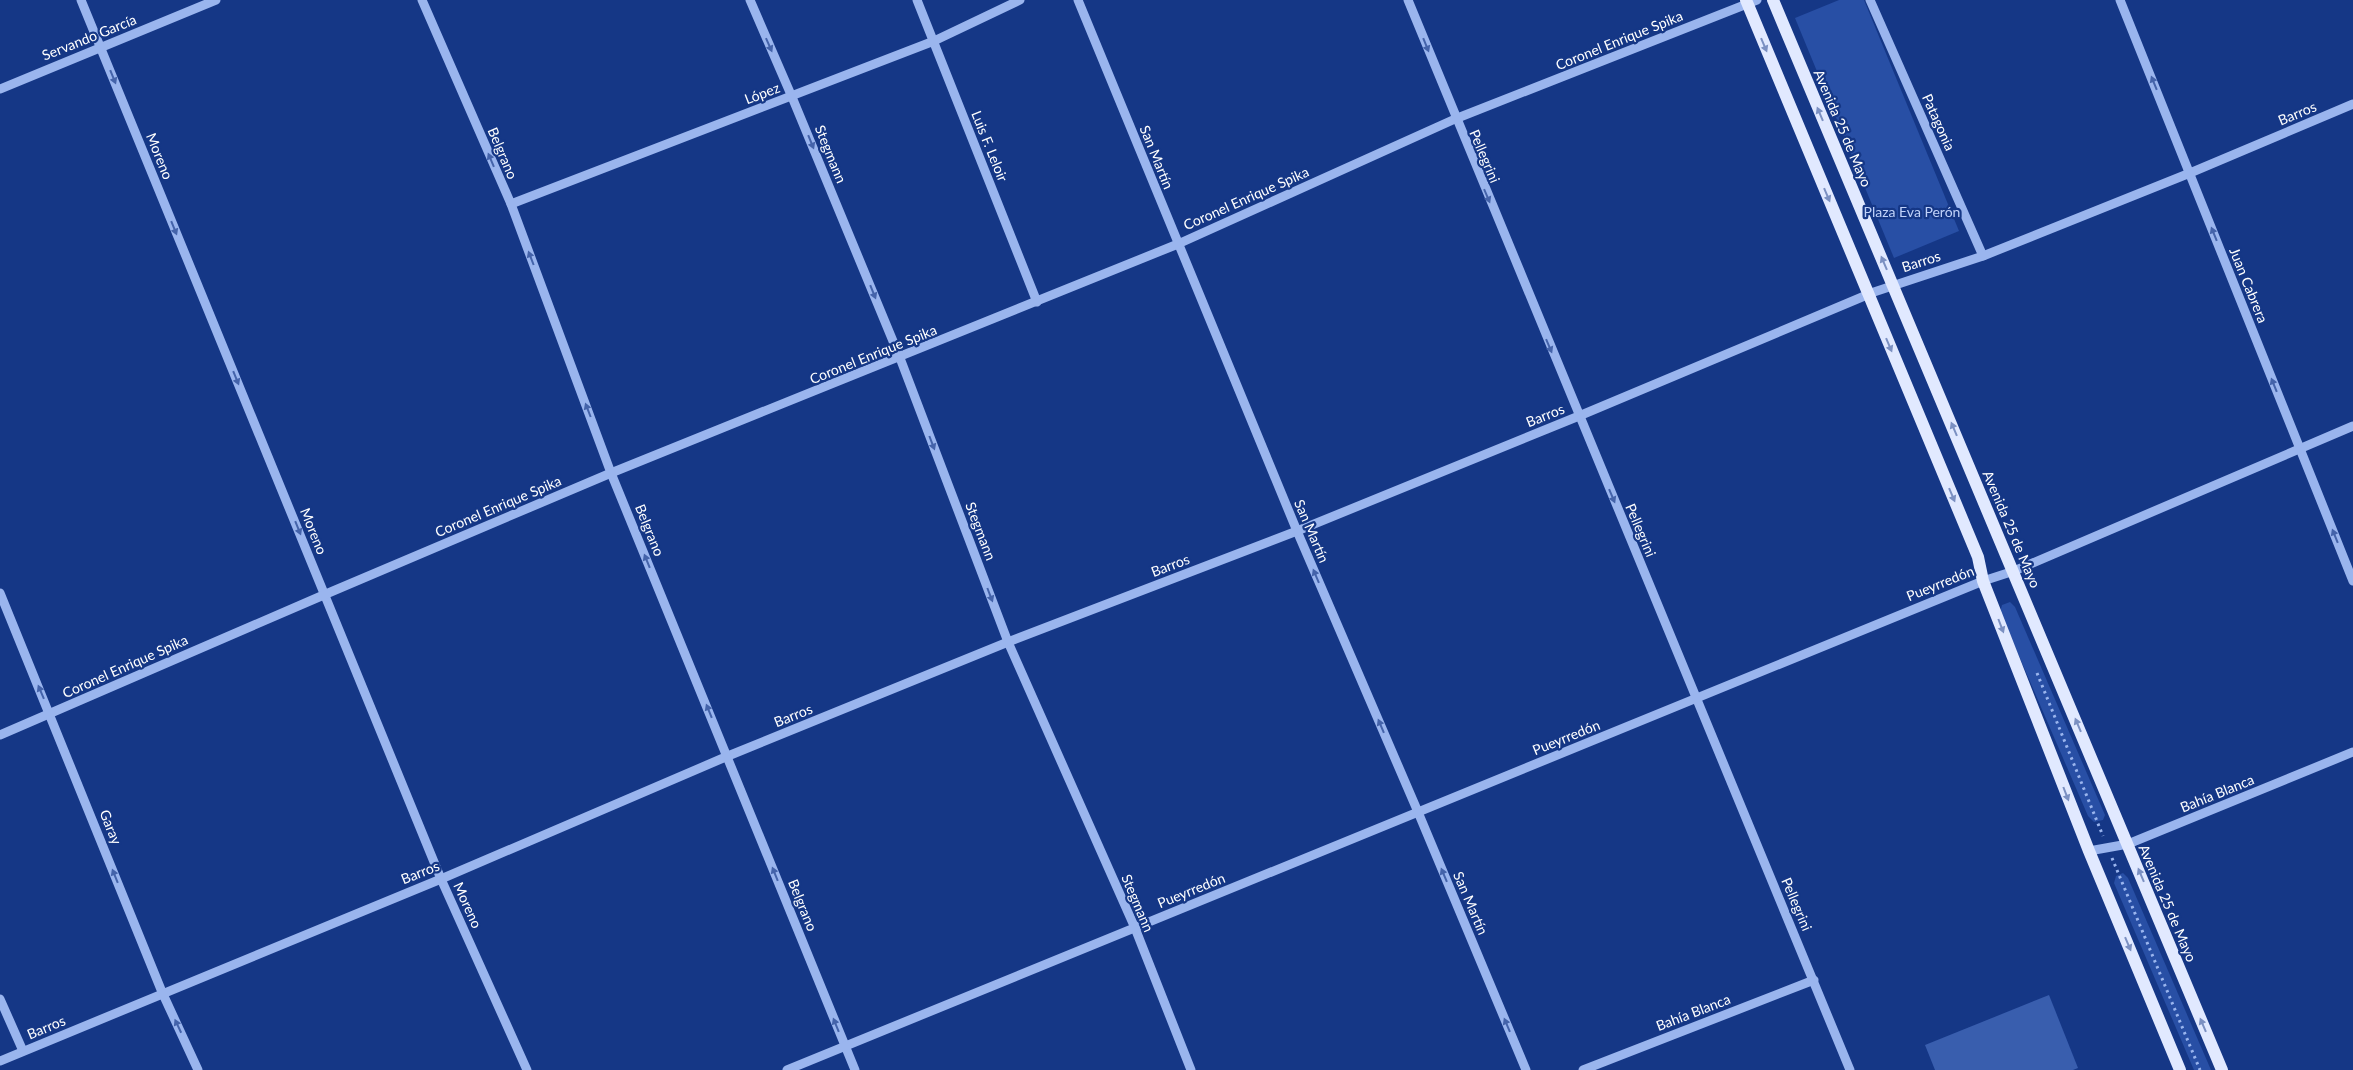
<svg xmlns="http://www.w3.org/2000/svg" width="2353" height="1070" font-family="Lato,sans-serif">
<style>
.green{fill:#284fa5}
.building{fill:#395eae}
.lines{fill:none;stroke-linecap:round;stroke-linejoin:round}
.path{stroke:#9ab5ee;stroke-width:3;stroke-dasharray:2.5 4;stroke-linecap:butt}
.minor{stroke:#9ab5ee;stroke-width:9}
.major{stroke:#e1e9ff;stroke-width:12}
.oneway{fill:#4463aa}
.oneway2{fill:#7b90c2}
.labels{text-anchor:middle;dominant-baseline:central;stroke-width:4.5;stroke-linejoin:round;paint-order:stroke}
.street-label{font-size:14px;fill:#fff;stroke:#153786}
.park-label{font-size:14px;fill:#c0d2fa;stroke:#153786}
</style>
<rect width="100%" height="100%" fill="#153786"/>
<g class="green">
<polygon points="1839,0 1864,0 1959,231 1894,258 1795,18"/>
<polygon points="2010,602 2015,607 2105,815 2103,820 2094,822 2088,816 2000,612 2002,605"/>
<polygon points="2123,873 2128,878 2211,1070 2194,1070 2114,883 2116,876"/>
</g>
<polygon class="building" points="2049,995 2078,1068 2073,1070 1935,1070 1925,1045"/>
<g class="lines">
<g class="path">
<polyline points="2037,673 2103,836"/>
<polyline points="2112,858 2200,1070"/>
</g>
<g class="minor">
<polyline points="81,0 441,879 527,1070"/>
<polyline points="422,0 511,204 611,473 855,1070"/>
<polyline points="750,0 792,97 900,358 1008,642 1135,928 1191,1070"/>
<polyline points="917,0 1037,302"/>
<polyline points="1078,0 1297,531 1418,812 1526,1070"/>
<polyline points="1408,0 1850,1070"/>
<polyline points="1870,0 1983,256"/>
<polyline points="2120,0 2353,581"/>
<polyline points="0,89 216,0"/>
<polyline points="511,204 934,41 1020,0"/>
<polyline points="0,593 162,992 198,1070"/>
<polyline points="0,735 326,594 611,473 1178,244 1455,119 1757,0"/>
<polyline points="2089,851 2128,844 2353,752"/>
<polyline points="0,999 23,1051"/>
<polyline points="0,1061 441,879 728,756 1008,642 1297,531 1579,416 1874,292 1983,256 2190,173 2353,104"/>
<polyline points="787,1070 1983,581 2014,571 2353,426"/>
<polyline points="1583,1070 1814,980"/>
</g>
<g class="major">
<polyline points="1746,0 1978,557 1983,581 2089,851 2180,1070"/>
<polyline points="1773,0 2222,1070"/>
</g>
</g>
<defs><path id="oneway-solid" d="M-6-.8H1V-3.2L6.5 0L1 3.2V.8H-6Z" transform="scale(1.25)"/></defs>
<g class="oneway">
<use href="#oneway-solid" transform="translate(769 45) rotate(66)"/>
<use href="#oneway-solid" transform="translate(1426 45) rotate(68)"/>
<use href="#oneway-solid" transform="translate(113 77) rotate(68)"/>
<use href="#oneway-solid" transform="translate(2154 83) rotate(-112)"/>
<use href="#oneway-solid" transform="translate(811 142) rotate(68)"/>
<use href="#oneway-solid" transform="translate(491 160) rotate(-113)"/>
<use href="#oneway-solid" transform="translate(1487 196) rotate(67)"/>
<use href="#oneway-solid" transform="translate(174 228) rotate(68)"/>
<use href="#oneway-solid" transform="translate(2214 234) rotate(-112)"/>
<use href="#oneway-solid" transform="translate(531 258) rotate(-111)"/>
<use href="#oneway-solid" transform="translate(873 292) rotate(68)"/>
<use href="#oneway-solid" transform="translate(1549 346) rotate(67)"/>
<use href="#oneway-solid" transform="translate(236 378) rotate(68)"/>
<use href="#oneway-solid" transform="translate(2274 385) rotate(-112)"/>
<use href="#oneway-solid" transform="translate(588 410) rotate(-111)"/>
<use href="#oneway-solid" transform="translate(932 443) rotate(69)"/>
<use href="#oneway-solid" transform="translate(1612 496) rotate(67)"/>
<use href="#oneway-solid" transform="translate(298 528) rotate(68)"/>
<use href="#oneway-solid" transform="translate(2335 536) rotate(-112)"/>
<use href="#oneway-solid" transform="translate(647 561) rotate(-112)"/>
<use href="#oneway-solid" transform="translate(1316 576) rotate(-113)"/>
<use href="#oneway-solid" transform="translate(990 595) rotate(69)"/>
<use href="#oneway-solid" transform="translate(41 692) rotate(-113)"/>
<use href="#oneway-solid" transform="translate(709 711) rotate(-112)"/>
<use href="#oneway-solid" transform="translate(1381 726) rotate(-113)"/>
<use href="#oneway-solid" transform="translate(775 874) rotate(-112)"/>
<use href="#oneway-solid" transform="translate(1444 875) rotate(-113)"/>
<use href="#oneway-solid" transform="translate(115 876) rotate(-112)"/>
<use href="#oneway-solid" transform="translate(836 1025) rotate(-112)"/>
<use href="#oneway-solid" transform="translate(1507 1025) rotate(-113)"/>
<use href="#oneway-solid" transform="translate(178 1026) rotate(-115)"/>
</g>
<g class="oneway2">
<use href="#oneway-solid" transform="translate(1764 45) rotate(67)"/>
<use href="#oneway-solid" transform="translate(1820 114) rotate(-113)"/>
<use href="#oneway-solid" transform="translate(1827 195) rotate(67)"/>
<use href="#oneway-solid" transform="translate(1884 263) rotate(-113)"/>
<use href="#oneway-solid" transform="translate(1889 345) rotate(67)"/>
<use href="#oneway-solid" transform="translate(1954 429) rotate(-113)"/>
<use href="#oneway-solid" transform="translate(1952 495) rotate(67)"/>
<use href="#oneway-solid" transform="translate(2001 626) rotate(69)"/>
<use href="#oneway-solid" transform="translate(2078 725) rotate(-113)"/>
<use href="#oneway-solid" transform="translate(2066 794) rotate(69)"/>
<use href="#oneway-solid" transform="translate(2141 875) rotate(-113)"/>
<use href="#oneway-solid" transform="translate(2128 944) rotate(67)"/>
<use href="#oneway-solid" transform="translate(2203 1025) rotate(-113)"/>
</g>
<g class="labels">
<g class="street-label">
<text transform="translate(89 37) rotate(-22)">Servando García</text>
<text transform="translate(1619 40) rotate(-22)">Coronel Enrique Spika</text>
<text transform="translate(762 93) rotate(-21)">López</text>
<text transform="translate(2297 113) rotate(-23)">Barros</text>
<text transform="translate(1939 122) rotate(66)">Patagonia</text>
<text transform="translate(1843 128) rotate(67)">Avenida 25 de Mayo</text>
<text transform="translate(990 146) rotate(68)">Luis F. Leloir</text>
<text transform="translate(503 153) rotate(67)">Belgrano</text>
<text transform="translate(831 154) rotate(68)">Stegmann</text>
<text transform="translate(160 156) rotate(68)">Moreno</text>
<text transform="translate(1485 156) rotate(67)">Pellegrini</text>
<text transform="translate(1157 157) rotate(68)">San Martín</text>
<text transform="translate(1246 198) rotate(-24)">Coronel Enrique Spika</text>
<text transform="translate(1921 261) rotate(-18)">Barros</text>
<text transform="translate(2249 285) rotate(68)">Juan Cabrera</text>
<text transform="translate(873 354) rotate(-22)">Coronel Enrique Spika</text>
<text transform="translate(1545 415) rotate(-22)">Barros</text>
<text transform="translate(498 506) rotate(-23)">Coronel Enrique Spika</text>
<text transform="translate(2012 529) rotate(67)">Avenida 25 de Mayo</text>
<text transform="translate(650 530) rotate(68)">Belgrano</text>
<text transform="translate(1641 530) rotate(67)">Pellegrini</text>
<text transform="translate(314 531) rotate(68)">Moreno</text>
<text transform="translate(981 531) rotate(69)">Stegmann</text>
<text transform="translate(1312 531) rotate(67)">San Martín</text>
<text transform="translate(1170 565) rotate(-21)">Barros</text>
<text transform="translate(1940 583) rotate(-22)">Pueyrredón</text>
<text transform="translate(125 666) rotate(-24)">Coronel Enrique Spika</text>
<text transform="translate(793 715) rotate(-22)">Barros</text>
<text transform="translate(1566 737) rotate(-22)">Pueyrredón</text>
<text transform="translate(2217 793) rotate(-22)">Bahía Blanca</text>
<text transform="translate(111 827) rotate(68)">Garay</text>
<text transform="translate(420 872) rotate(-22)">Barros</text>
<text transform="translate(1191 890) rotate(-22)">Pueyrredón</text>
<text transform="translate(1138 903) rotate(67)">Stegmann</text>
<text transform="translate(1471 903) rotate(67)">San Martín</text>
<text transform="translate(2168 903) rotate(67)">Avenida 25 de Mayo</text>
<text transform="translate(1797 904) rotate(67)">Pellegrini</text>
<text transform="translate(468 905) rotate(66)">Moreno</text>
<text transform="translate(803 905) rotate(68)">Belgrano</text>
<text transform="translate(1693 1012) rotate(-21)">Bahía Blanca</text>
<text transform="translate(46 1027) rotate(-23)">Barros</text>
</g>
<g class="park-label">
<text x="1912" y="211">Plaza Eva Perón</text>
</g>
</g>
</svg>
